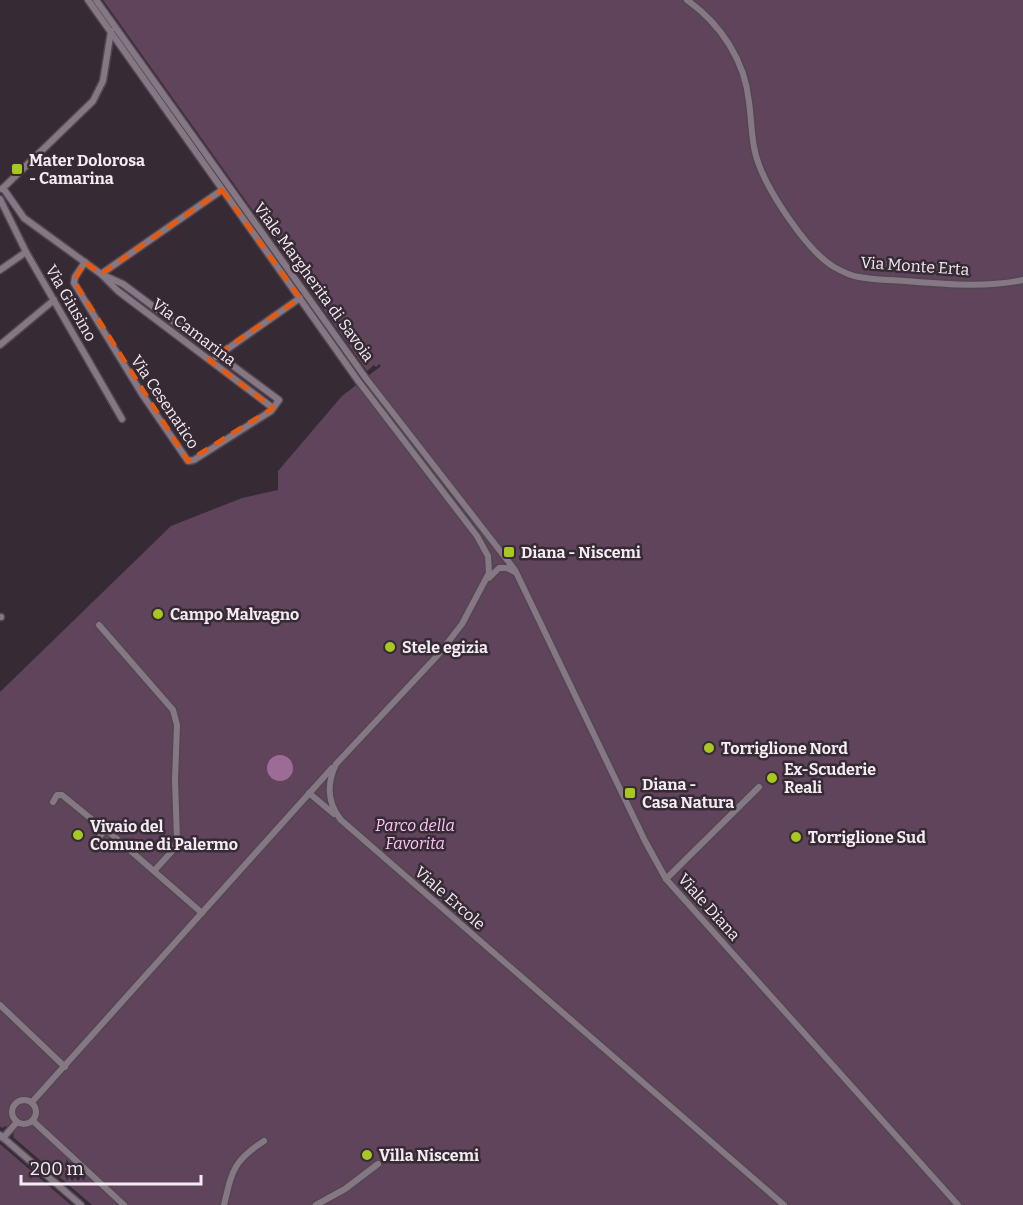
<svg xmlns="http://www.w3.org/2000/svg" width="1023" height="1205" font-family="Bitter,serif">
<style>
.green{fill:#60445c}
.water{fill:#9c6b96}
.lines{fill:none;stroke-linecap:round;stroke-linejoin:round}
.minor-casing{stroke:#524750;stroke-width:9}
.minor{stroke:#867784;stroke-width:6}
.marked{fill:none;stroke:#e8590c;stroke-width:4.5;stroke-dasharray:12 8;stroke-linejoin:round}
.poi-dot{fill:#a7c81f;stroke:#362a35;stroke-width:2}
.labels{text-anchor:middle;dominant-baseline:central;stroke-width:5;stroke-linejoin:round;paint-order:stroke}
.poi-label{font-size:16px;font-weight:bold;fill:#f5ecf3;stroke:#362a35;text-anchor:start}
.street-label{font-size:16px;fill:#f5ecf3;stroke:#362a35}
.park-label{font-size:16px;font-style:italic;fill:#fec4f6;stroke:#362a35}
</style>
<rect width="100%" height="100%" fill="#362a35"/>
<g class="green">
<polygon points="103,0 1023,0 1023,1205 92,1205 13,1137 14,1133 6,1126 2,1128 0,1126 0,692 171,526 242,498 278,490 278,471 342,396 381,366 379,364 376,367 374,365 367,371"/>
<polygon points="0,1144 71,1205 0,1205"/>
</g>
<circle class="water" cx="280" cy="768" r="13"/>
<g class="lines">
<g class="minor-casing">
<g id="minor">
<path d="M 88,0 L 359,382 L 477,536 L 488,556 L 489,573 L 462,624 L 438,655 L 336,764 C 327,783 327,803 341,820 L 784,1205"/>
<polyline points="96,0 365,377 515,570 645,841 666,879 958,1205"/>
<path d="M 687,0 C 721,24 745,61 749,102 C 752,123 751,145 759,165 C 770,194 807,251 834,267 C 841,271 852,276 859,277 C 874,280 890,280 905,281 C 943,284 985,288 1023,280"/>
<polyline points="3,188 24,218 101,274 118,291 273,408"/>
<polyline points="2,189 93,101 103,81 111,31"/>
<polyline points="0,199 26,252 122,419"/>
<polyline points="85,262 75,277 74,283 142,394 188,461 194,460 271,411 279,400 123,284 101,274"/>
<polyline points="0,270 26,252"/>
<polyline points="101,274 222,190"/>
<polyline points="0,345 54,300"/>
<polyline points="216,357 300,298"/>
<polyline points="489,578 499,568 507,568 515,572"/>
<polyline points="0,617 1,617"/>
<polyline points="99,625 173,710 177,725 175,780 177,839 174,849 154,871"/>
<polyline points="309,793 334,814"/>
<polyline points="53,802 57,795 62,795 105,830"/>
<polyline points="97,846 97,840 105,830 109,832 202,913"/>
<polyline points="666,879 759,787"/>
<polyline points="0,1005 65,1067"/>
<circle cx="24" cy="1112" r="12"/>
<polyline points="32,1102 332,768"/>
<polyline points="33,1121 124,1205"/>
<polyline points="0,1135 81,1205"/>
<polyline points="3,1138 17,1122"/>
<path d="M 224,1205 C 232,1171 233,1161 264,1141"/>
<polyline points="316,1205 345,1189 378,1164"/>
</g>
</g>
<use href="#minor" class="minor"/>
</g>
<path class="marked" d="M 222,190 L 300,298 L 209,360 L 273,408 L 188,461 L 74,281 L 85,262 L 101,274 Z"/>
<g class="poi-dot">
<rect x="11" y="163" width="12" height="12" rx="3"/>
<rect x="503" y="546" width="12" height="12" rx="3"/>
<circle cx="158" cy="614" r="6"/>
<circle cx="390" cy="647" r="6"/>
<circle cx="709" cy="748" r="6"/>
<circle cx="772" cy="778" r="6"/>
<rect x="624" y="787" width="12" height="12" rx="3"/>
<circle cx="78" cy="835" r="6"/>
<circle cx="796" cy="837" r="6"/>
<circle cx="367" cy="1155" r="6"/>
</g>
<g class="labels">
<g class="poi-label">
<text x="29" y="160">Mater Dolorosa<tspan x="29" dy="18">- Camarina</tspan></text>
<text x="521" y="552">Diana - Niscemi</text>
<text x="170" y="614">Campo Malvagno</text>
<text x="402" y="647">Stele egizia</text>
<text x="721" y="748">Torriglione Nord</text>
<text x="784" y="769">Ex-Scuderie<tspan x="784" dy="18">Reali</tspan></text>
<text x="642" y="784">Diana -<tspan x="642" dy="18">Casa Natura</tspan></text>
<text x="90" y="826">Vivaio del<tspan x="90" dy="18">Comune di Palermo</tspan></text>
<text x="808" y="837">Torriglione Sud</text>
<text x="379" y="1155">Villa Niscemi</text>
</g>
<g class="street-label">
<text transform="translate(915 266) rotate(4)">Via Monte Erta</text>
<text transform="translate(314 282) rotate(54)">Viale Margherita di Savoia</text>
<text transform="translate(71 303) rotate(60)">Via Giusino</text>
<text transform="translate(194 332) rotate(37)">Via Camarina</text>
<text transform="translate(165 402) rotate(56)">Via Cesenatico</text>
<text transform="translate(450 898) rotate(41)">Viale Ercole</text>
<text transform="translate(709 907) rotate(48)">Viale Diana</text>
</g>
<g class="park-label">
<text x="415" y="825">Parco della<tspan x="415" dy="18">Favorita</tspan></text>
</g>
</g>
<path d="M21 1175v9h180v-9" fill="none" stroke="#f5ecf3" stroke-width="3"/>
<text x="30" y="1175" font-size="18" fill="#f5ecf3" stroke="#362a35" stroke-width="4.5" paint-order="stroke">200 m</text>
</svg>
